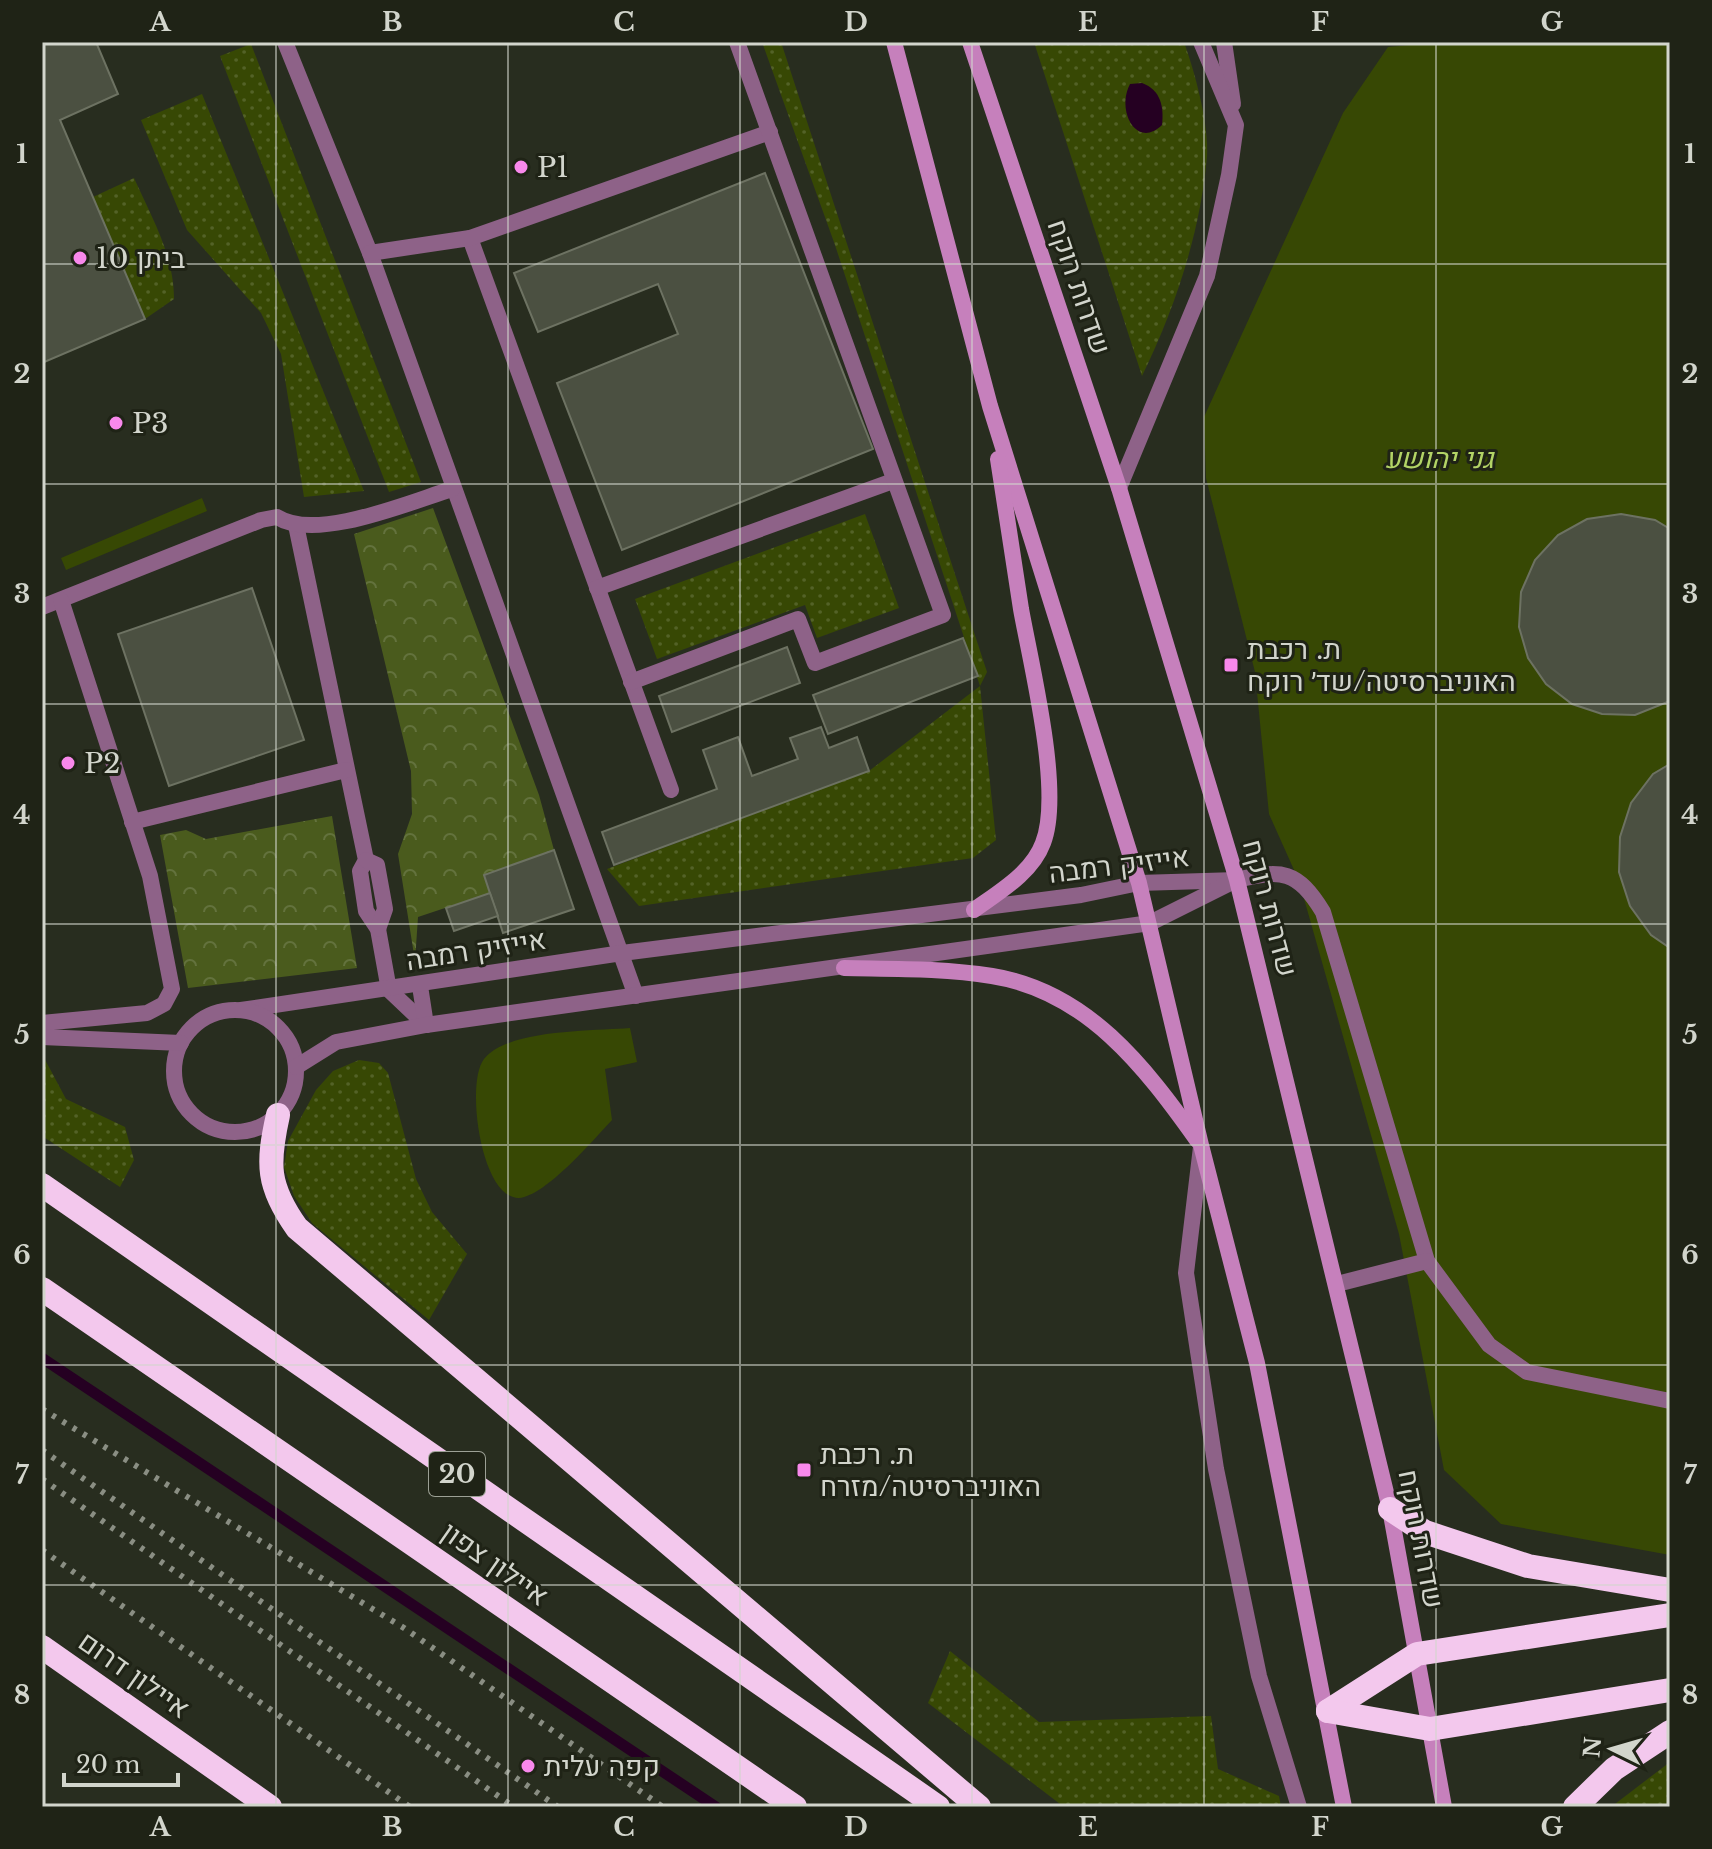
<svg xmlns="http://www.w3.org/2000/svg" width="1712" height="1849" font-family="'Libre Baskerville',Heebo,serif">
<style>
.grass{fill:url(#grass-dots)}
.forest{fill:url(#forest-crowns)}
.green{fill:#374804}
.water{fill:#250022}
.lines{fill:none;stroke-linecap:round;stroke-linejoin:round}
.stream{stroke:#250022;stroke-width:11}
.building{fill:#4b5041;stroke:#6d7262;stroke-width:2}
.lane{stroke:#8e6288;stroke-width:16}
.street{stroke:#8e6288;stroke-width:16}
.secondary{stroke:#c680bc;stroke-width:16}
.highway{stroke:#f3c8ed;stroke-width:24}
.rail{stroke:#8a8e83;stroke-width:6;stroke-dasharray:4 8;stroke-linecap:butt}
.grid{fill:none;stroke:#d2d5cc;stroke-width:2;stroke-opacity:0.55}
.poi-dot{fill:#f888eb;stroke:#1f2316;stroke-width:3}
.labels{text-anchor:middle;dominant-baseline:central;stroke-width:6;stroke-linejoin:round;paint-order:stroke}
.shield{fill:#1f2316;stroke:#9ca095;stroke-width:2}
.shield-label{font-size:26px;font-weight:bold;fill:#d2d5cc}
.poi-label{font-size:28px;fill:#d2d5cc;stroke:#1f2316;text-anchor:start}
.street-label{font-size:28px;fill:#d2d5cc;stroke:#1f2316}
.park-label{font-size:28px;font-style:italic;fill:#b3d466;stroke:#1f2316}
.neatline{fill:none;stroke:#d2d5cc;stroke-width:3}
.grid-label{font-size:26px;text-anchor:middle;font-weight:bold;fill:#d2d5cc}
</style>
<defs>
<pattern id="grass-dots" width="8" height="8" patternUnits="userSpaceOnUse" patternTransform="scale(2)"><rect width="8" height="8" fill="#374804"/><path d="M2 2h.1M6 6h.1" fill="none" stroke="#536227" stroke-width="1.8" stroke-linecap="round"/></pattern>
<pattern id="forest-crowns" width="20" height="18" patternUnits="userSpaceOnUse" patternTransform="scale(2)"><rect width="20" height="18" fill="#4a5b1d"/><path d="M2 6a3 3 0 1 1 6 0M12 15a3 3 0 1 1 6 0" fill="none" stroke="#63723d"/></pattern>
</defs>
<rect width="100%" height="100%" fill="#282d1f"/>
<g class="grass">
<polygon points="762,42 781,42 987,672 980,686 996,840 973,858 639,906 607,869 869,771 980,686 835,245"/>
<path d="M 1034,42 L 1184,42 C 1195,73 1209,124 1207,157 C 1200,234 1175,308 1142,376 Z"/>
<polygon points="251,44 421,482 389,492 220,56"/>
<polygon points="202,94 364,491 304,497 281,354 261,313 187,230 141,120"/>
<path d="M 134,178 C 152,218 174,255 174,299 L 145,319 L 93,197 Z"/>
<polygon points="865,514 899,608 817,638 805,605 657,659 635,599"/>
<polygon points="42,1054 66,1099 125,1127 134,1160 120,1187 42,1136"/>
<polygon points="359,1060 379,1063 388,1073 416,1179 432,1212 467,1254 429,1320 312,1223 294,1196 284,1167 288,1141 316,1090 333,1071"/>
<polygon points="950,1651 1039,1722 1211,1716 1218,1769 1279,1796 1281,1807 1064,1807 928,1703"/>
<polygon points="1670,1762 1670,1807 1611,1807"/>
</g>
<g class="forest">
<polygon points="433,508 539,795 554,850 484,875 490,893 418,917 415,961 398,854 412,814 411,771 354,534"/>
<polygon points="332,816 357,968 188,988 160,835 186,830 206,839"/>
</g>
<g class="green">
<polygon points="1443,42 1670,42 1670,1555 1501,1524 1444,1470 1399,1234 1299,881 1269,814 1255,672 1206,478 1204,417 1343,113 1388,47"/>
<polygon points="202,498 207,511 66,570 61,558"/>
<path d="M 630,1028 L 637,1062 L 605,1069 L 612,1120 C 594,1139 546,1196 519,1198 C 481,1199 465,1083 484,1059 C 507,1029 594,1031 630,1028 Z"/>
</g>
<path class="water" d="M 1142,83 C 1161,90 1164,107 1162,125 C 1136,150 1116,110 1130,84 Z"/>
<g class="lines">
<polyline class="stream" points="42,1358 716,1807"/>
</g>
<g class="building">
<polygon points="42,42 96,42 118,94 60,120 145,319 42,363"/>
<polygon points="765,173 873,449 622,550 557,383 678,334 658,284 538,332 514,273"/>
<polygon points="1621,514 1655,520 1670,529 1670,701 1635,715 1602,714 1572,704 1546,684 1528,658 1519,627 1521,592 1535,560 1558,535 1587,519"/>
<polygon points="252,588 304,740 169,786 118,634"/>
<polygon points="963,638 978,676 828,734 813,695"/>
<polygon points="787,647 800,683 672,732 659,696"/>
<polygon points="821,727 829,748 857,737 869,771 614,865 602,832 717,789 703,750 738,737 752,776 798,759 790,738"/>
<polygon points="1670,764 1670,948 1651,935 1630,906 1619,872 1620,837 1631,803 1653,774"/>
<polygon points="554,850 574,909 503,933 484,875"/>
<polygon points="490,893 498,916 454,931 446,908"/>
</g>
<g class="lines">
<g class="lane">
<polyline points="285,42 370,253 636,996"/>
<polyline points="1224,42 1233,104"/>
<polyline points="470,238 671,790"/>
<polyline points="370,253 470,238 770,132"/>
<polyline points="1119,488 1207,276 1229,175 1236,125 1201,42"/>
<polyline points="296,525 366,860 360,871 366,911 378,929 389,990 426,1025"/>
<polyline points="597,588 893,481"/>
<path d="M 42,607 L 261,520 L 277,517 C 316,542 410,502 452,489"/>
<polyline points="631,682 798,619 815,663 943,615 737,42"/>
<polyline points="132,822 346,770"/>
<polyline points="366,860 377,865 385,909 378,929"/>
<path d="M 1237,880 C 1282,869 1297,870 1323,912 L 1427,1261 L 1489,1345 L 1527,1372 L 1670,1401"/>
<polyline points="420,986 426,1025"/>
<polyline points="42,1023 147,1013 164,1004 172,989 150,876 61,600"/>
<polyline points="1201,1147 1186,1273 1216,1469 1259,1676 1299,1807"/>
<polyline points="1337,1284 1427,1261"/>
</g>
<g class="street">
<polyline points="241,1010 622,953 1081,895 1139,883 1237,880"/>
<circle cx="235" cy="1071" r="61"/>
<polyline points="42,1037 181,1043"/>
<polyline points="296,1067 336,1042 426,1025 1150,923 1232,882"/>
</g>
<g class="secondary">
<polyline points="894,42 990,406 1139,883 1201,1145 1257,1363 1344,1807"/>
<polyline points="970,42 1119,488 1237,880 1390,1509 1444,1807"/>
<path d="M 974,910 C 999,892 1032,873 1043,843 C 1063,792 1031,665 1021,609 C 1013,559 1006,509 998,459"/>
<path d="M 844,968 C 894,969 943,968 992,976 C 1087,991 1145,1067 1197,1140"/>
</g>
<g class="highway">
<path d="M 278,1115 C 267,1164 267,1186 297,1228 L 979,1807"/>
<polyline points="42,1185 938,1807"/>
<polyline points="42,1289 795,1807"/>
<polyline points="1390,1509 1425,1532 1528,1566 1670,1590"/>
<polyline points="42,1647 270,1807"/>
<polyline points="1328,1711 1417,1654 1670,1615"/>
<polyline points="1328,1711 1430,1729 1670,1690"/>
<polyline points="1575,1807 1614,1769 1670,1732"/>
</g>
<g class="rail">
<polyline points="42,1409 404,1628 663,1807"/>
<polyline points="42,1450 558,1807"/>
<polyline points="42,1479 514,1807"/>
<polyline points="42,1550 410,1807"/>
</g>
</g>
<path class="grid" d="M 276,42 L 276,1807M 508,42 L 508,1807M 740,42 L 740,1807M 972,42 L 972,1807M 1204,42 L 1204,1807M 1436,42 L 1436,1807M 42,264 L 1670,264M 42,484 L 1670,484M 42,704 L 1670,704M 42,924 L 1670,924M 42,1145 L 1670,1145M 42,1365 L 1670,1365M 42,1585 L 1670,1585"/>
<g class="poi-dot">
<circle cx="521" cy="167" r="8"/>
<circle cx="80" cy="258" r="8"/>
<circle cx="116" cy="423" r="8"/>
<rect x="1223" y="657" width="16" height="16" rx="4"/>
<circle cx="68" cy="763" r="8"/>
<rect x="796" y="1462" width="16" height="16" rx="4"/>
<circle cx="528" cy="1766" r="8"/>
</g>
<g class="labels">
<rect class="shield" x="429" y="1452" width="56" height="44" rx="6"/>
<g class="shield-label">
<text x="457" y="1474">20</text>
</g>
<g class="poi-label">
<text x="537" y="167">P1</text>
<text x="96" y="258">ביתן 10</text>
<text x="132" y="423">P3</text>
<text x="1247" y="649">ת. רכבת<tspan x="1247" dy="32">האוניברסיטה/שד׳ רוקח</tspan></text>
<text x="84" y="763">P2</text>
<text x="820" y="1454">ת. רכבת<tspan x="820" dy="32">האוניברסיטה/מזרח</tspan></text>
<text x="544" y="1766">קפה עלית</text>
</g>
<g class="street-label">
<text transform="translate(1079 287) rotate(71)">שדרות רוקח</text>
<text transform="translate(1119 865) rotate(-7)">אייזיק רמבה</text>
<text transform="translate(1270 908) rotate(75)">שדרות רוקח</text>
<text transform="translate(476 950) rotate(-9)">אייזיק רמבה</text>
<text transform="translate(1421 1539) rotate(79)">שדרות רוקח</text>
<text transform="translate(495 1564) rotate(35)">איילון צפון</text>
<text transform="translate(134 1675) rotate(35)">איילון דרום</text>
</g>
<g class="park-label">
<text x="1439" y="458">גני יהושע</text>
</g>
</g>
<rect width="1712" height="1849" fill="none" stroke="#1f2316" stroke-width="88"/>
<g transform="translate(1612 1749) rotate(275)" stroke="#1f2316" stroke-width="6" paint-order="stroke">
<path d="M0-6L14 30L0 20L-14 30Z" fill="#d2d5cc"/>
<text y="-12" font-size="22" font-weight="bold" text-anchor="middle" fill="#d2d5cc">N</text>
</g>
<path d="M64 1773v12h114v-12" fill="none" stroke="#d2d5cc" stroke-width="4"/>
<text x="76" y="1773" font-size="24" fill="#d2d5cc" stroke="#1f2316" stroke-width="6" paint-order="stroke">20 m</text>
<rect x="44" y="44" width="1624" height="1761" class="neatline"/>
<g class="grid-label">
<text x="160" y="31">A</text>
<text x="392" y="31">B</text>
<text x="624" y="31">C</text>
<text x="856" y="31">D</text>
<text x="1088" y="31">E</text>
<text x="1320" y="31">F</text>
<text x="1552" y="31">G</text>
<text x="22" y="163">1</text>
<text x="1690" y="163">1</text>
<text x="22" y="383">2</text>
<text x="1690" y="383">2</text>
<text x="22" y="603">3</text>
<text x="1690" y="603">3</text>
<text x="22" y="824">4</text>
<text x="1690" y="824">4</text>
<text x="22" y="1044">5</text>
<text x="1690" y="1044">5</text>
<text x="22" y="1264">6</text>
<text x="1690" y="1264">6</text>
<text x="22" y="1484">7</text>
<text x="1690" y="1484">7</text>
<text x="22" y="1704">8</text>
<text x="1690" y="1704">8</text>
<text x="160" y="1836">A</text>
<text x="392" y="1836">B</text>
<text x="624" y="1836">C</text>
<text x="856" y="1836">D</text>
<text x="1088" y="1836">E</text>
<text x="1320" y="1836">F</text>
<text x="1552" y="1836">G</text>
</g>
</svg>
